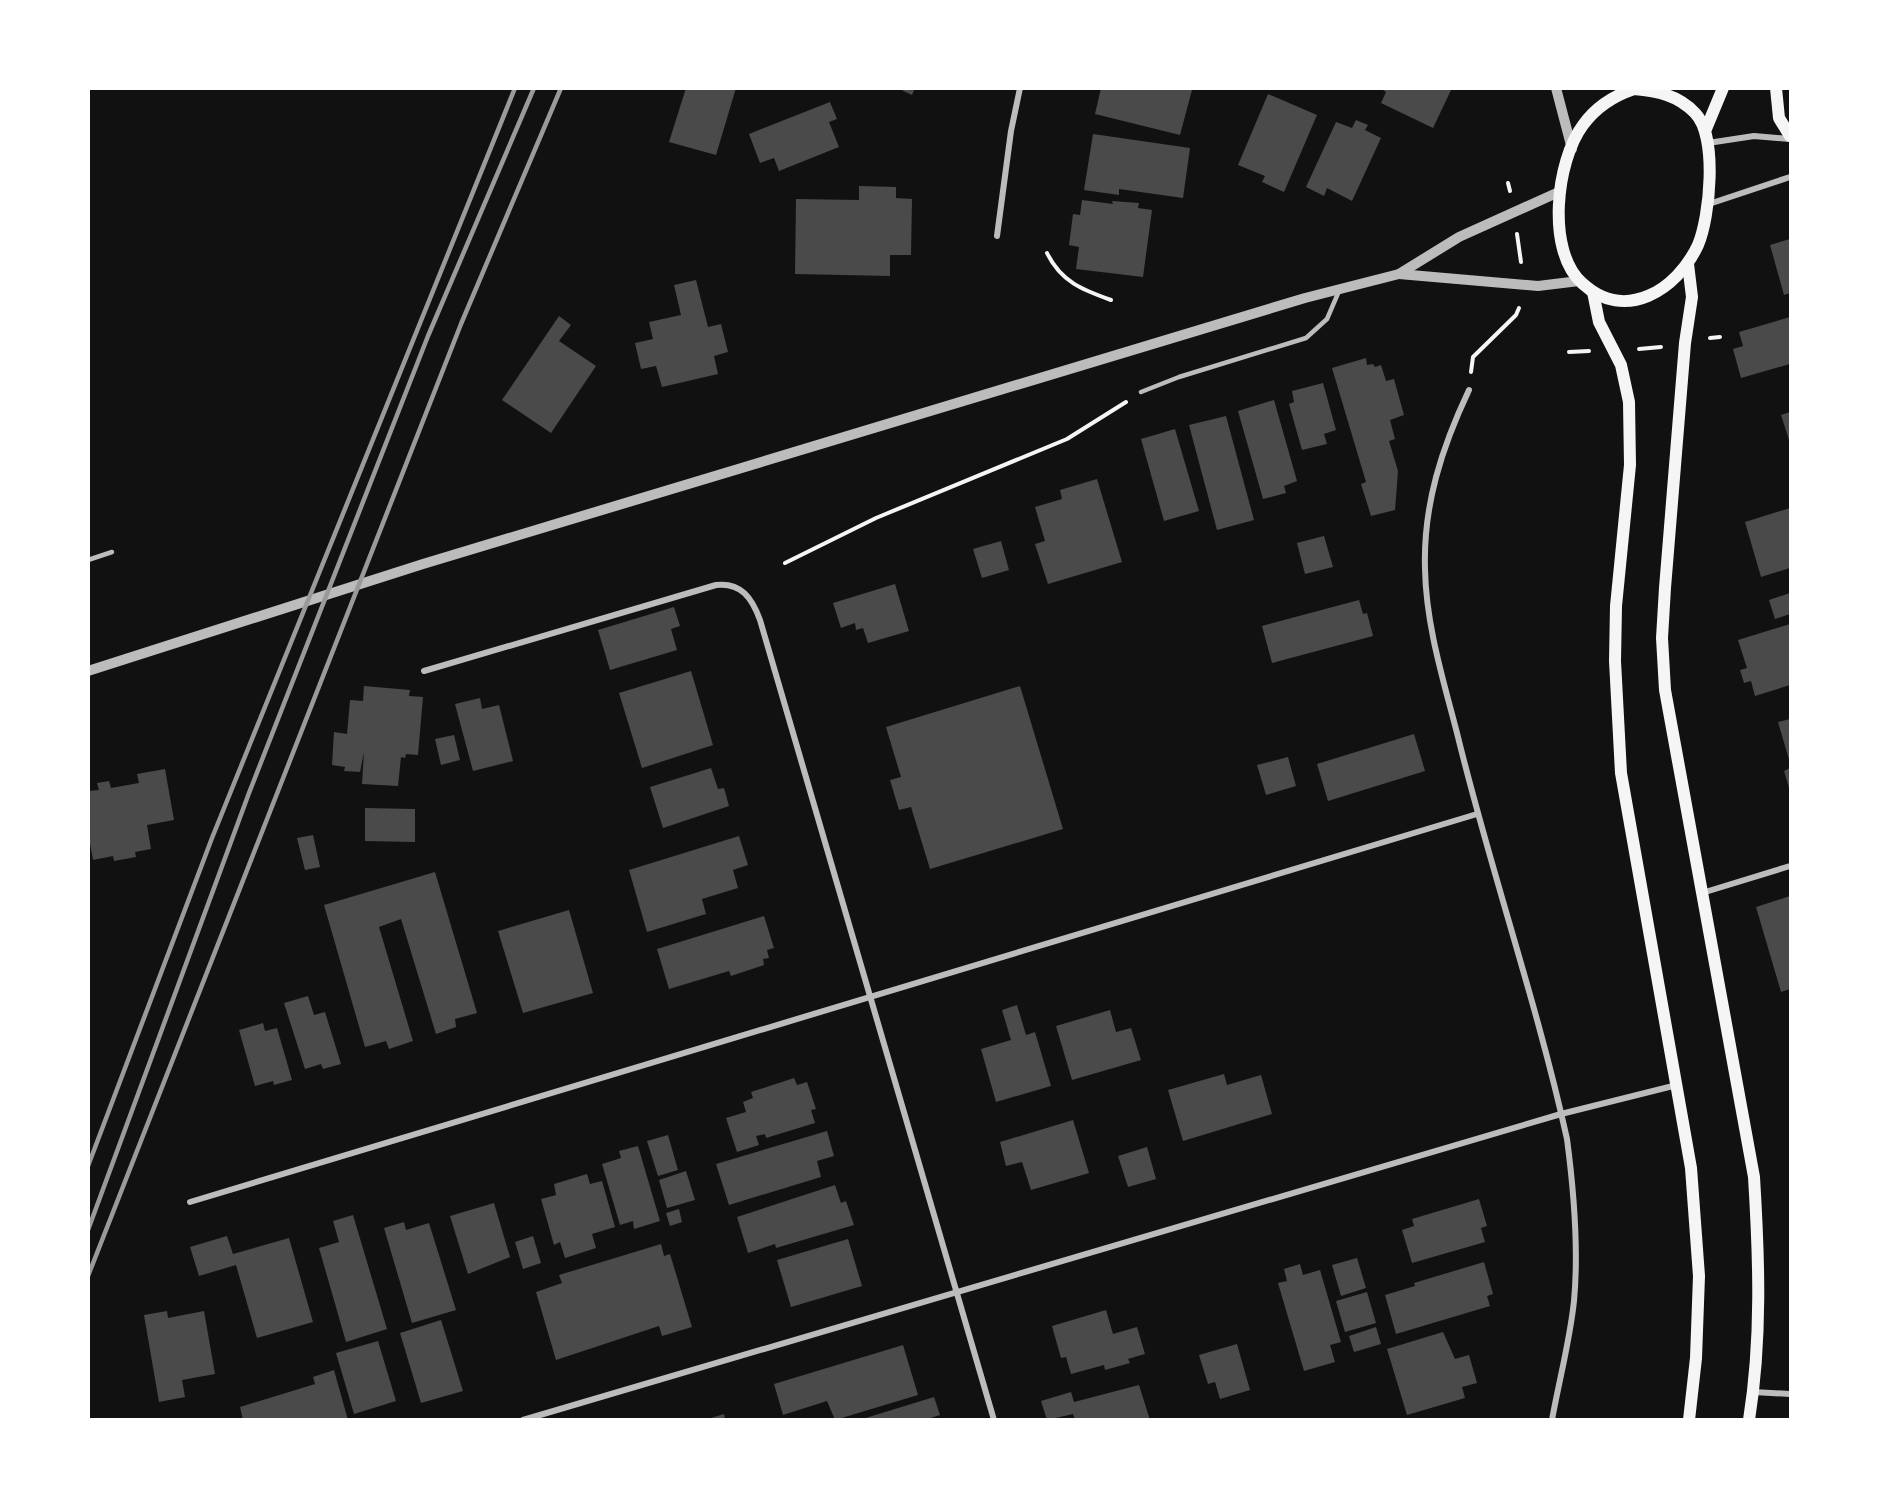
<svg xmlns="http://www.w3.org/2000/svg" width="1879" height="1508" font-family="Montserrat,sans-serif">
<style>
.building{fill:#4a4a4a}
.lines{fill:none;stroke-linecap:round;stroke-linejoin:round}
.path{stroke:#f5f5f5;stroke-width:4}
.service{stroke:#bcbcbc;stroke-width:4.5}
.minor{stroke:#bcbcbc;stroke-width:6}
.tertiary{stroke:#bcbcbc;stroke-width:10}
.secondary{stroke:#f5f5f5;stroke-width:12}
.rail{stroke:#9a9a9a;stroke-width:4.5}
</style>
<rect width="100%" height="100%" fill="#111"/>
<g class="building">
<polygon points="686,88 736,88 716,155 669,142"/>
<polygon points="897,88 915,88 912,95"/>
<polygon points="1101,88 1192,90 1180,135 1095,114"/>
<polygon points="1380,88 1452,88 1433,128 1381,103 1386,92"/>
<polygon points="1268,94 1317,115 1284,192 1262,182 1265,176 1238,165"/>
<polygon points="830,102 837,119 829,122 839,147 779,171 774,158 760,163 749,134"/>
<polygon points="1356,120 1368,125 1365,130 1381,138 1352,201 1327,188 1324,196 1306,187 1336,122 1352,128"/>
<polygon points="1093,134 1190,148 1183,198 1119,189 1119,195 1084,190"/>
<polygon points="859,186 896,187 896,198 912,199 911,255 890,255 890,276 795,274 796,199 859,200"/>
<polygon points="1082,200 1113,204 1112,201 1139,203 1138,208 1152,210 1143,277 1076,269 1079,247 1069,245 1073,214 1080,215"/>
<polygon points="1790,239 1790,293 1784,295 1770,245"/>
<polygon points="696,280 708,327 721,324 728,352 714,356 718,374 662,387 656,366 641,369 635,343 653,339 649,322 681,315 674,285"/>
<polygon points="559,316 571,325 559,341 596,366 551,433 502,400"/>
<polygon points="1790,317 1790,364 1741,378 1733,349 1743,346 1739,332"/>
<polygon points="1366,358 1367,365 1373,364 1375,367 1381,365 1386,381 1394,379 1404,415 1390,420 1395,439 1389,441 1398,471 1395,510 1371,516 1361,484 1366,482 1332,368"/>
<polygon points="1323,383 1336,430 1324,434 1327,444 1302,450 1289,404 1294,402 1292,391"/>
<polygon points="1274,400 1297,481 1284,486 1286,493 1263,499 1238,411"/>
<polygon points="1790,412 1790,443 1781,415"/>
<polygon points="1226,416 1254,520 1217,530 1189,425"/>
<polygon points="1175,429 1199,511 1164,521 1141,439"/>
<polygon points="1097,479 1122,562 1048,584 1035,544 1045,541 1035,507 1062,499 1060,490"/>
<polygon points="1790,508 1790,568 1761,577 1745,522"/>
<polygon points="1324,536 1333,567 1305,574 1297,543"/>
<polygon points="1001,541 1009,570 982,578 973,549"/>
<polygon points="895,584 909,631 868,643 863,628 856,630 855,623 841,628 833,603"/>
<polygon points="1790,593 1790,614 1775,619 1769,600"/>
<polygon points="1359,600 1363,614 1367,613 1373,636 1272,663 1262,626"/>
<polygon points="674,607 680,626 671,629 677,650 610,670 598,630"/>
<polygon points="1790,624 1790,685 1755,696 1751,681 1744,683 1740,670 1747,668 1738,640"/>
<polygon points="691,671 713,745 642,768 619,693"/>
<polygon points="364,686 410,690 409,696 423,697 418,755 406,754 405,758 401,757 398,786 362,784 364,752 360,772 344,771 345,767 332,765 334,732 347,734 350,700 363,701"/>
<polygon points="1020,686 1063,829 930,869 911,807 899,810 890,780 901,777 886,727"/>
<polygon points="480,698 482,709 499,705 513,761 473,771 455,704"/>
<polygon points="1790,719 1790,763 1778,722"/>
<polygon points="1414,734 1425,771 1328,801 1317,764"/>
<polygon points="454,735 460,760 441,765 435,739"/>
<polygon points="1288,757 1296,786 1266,795 1257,765"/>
<polygon points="711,768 718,789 724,788 729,806 663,828 650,787"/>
<polygon points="1790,768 1790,791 1784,771"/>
<polygon points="165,769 174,820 147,825 151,849 135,852 136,857 114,861 113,856 93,860 88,832 88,791 99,790 97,783 109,781 111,788 139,783 137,774"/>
<polygon points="365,808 415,809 415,842 365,841"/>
<polygon points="313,835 320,867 305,870 297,838"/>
<polygon points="739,836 748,865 733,870 738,888 702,899 706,914 647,932 629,870"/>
<polygon points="435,872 477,1013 455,1019 456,1027 436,1034 401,919 379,927 413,1041 389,1049 386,1041 365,1047 324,905"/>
<polygon points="1790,896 1790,989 1781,992 1756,907"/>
<polygon points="569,910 593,993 523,1013 498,931"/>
<polygon points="764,916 774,948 767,950 769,958 763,959 764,965 731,976 729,971 669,989 657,949"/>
<polygon points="308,996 314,1015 325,1012 341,1064 323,1069 321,1064 305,1069 284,1003"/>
<polygon points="1017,1005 1026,1035 1035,1032 1051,1086 996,1102 981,1049 1011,1040 1002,1010"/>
<polygon points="1110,1010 1116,1032 1131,1028 1141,1060 1072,1080 1056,1026"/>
<polygon points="263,1023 265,1031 277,1028 292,1080 274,1085 273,1081 255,1086 239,1030"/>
<polygon points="1224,1074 1227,1085 1261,1075 1272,1114 1183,1141 1168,1090"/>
<polygon points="794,1078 797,1085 807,1082 816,1109 811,1110 815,1123 766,1138 765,1134 756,1136 759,1145 737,1152 726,1118 746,1112 743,1102 753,1098 751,1092"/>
<polygon points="1073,1120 1089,1173 1031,1190 1022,1162 1006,1166 1000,1142"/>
<polygon points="827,1131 834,1156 817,1161 821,1177 729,1205 716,1164"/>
<polygon points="668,1135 678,1170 658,1176 647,1141"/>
<polygon points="638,1146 660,1221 634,1229 633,1221 620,1225 602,1164 621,1158 619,1151"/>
<polygon points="1147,1147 1156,1179 1128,1187 1118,1156"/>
<polygon points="686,1171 695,1200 667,1208 659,1180"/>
<polygon points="587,1174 590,1184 602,1181 615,1227 592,1234 596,1248 565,1258 560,1242 554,1245 541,1199 556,1195 554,1184"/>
<polygon points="835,1185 841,1203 846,1201 854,1225 776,1248 775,1244 748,1253 737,1217"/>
<polygon points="1479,1199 1487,1226 1481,1228 1485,1242 1412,1263 1402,1230 1414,1226 1412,1219"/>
<polygon points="494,1203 510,1257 468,1274 450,1216"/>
<polygon points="679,1209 682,1222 670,1226 666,1213"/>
<polygon points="353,1215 387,1329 346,1342 319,1248 339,1242 333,1221"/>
<polygon points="404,1222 406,1230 429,1223 456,1310 412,1323 384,1228"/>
<polygon points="227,1236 233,1254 289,1238 313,1322 257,1338 236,1265 199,1276 190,1247"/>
<polygon points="533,1236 541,1263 523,1269 515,1242"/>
<polygon points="848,1239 862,1286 791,1307 777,1260"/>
<polygon points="661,1244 664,1256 670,1254 692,1327 662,1336 659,1326 556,1360 536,1292 562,1283 559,1275"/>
<polygon points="1357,1258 1366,1288 1341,1296 1332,1265"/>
<polygon points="1484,1262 1493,1294 1487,1296 1490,1306 1396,1334 1385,1295 1415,1286 1414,1283"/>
<polygon points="1300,1264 1303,1275 1320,1270 1341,1342 1330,1345 1335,1362 1304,1371 1278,1283 1287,1281 1284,1269"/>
<polygon points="1367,1292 1376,1323 1345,1332 1336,1301"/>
<polygon points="1106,1310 1113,1334 1137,1327 1145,1354 1128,1359 1130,1363 1105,1370 1104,1365 1071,1374 1066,1357 1061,1358 1052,1326"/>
<polygon points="167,1311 168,1318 204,1311 215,1374 182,1380 185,1397 159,1402 144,1315"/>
<polygon points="441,1320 463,1391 421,1403 400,1333"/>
<polygon points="1376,1327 1381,1344 1354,1352 1349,1336"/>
<polygon points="1443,1332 1455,1359 1469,1355 1477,1383 1462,1387 1465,1398 1407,1415 1387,1349"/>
<polygon points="378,1341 396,1401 354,1414 336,1353"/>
<polygon points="1237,1344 1250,1390 1220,1399 1215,1382 1208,1384 1199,1355"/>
<polygon points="903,1345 918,1395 835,1420 827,1401 783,1415 774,1384"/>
<polygon points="334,1370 348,1420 243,1420 240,1407 315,1384 313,1377"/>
<polygon points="1139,1385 1150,1420 1075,1420 1073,1414 1047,1420 1041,1401 1071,1392 1074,1402"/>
<polygon points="934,1397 940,1415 924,1420 859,1420"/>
<polygon points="724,1414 725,1420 708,1420 708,1419"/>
</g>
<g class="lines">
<g class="path">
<polyline points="1508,183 1510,191"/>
<polyline points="1517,234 1521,262"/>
<path d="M 1047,253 C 1061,282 1083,290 1111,300"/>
<polyline points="1710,338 1720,337"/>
<polyline points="1639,349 1661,347"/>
<polyline points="1569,352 1589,351"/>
<polyline points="1471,372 1473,357 1516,315 1519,308"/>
<polyline points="785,563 876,518 1067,439 1126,402"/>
</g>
<g class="service">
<polyline points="1141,392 1179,377 1306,338 1327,319 1339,291"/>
<polyline points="88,560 112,552"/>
</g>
<g class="minor">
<polyline points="1708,143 1754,136 1790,139"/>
<polyline points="1706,205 1790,177"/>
<polyline points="997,236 1011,131 1020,88"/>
<path d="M 1469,390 C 1442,447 1423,505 1425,569 C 1426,626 1444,682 1458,737 C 1491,872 1537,1003 1567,1139 C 1574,1192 1579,1247 1574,1301 C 1570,1340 1559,1381 1552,1420"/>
<path d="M 424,671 L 716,585 C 741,582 752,598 760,620 L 994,1420"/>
<polyline points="1702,893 1790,866"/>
<polyline points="190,1202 1477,814"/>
<polyline points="1753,1392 1790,1394"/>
<polyline points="523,1420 1561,1114 1677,1085"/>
</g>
<g class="tertiary">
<polyline points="1556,88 1572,149"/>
<polyline points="1399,274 1538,286 1579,281"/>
<polyline points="88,671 423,564 1305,298 1399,274 1459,237 1561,191"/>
</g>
<g class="secondary">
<polyline points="1776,88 1779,118 1790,136"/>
<path d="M 1634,89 C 1657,91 1678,95 1695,113 C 1718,136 1710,217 1698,245 C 1677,290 1625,323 1582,283 C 1546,251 1556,161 1583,125 C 1596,107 1613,96 1634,89 Z"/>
<polyline points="1706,129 1723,88"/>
<path d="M 1688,264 L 1692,297 L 1685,343 L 1665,588 L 1662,638 L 1665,690 L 1754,1177 C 1759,1258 1762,1339 1749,1420"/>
<polyline points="1593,292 1599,322 1621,365 1629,402 1630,465 1616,606 1615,661 1621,773 1691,1168 1699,1276 1696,1358 1689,1420"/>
</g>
<g class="rail">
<polyline points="88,1166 212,838 515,88"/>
<polyline points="88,1230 249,793 428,336 534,88"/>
<polyline points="88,1276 461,324 561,88"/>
</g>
</g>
<rect width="1879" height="1508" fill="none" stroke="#ffffff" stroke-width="180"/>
</svg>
